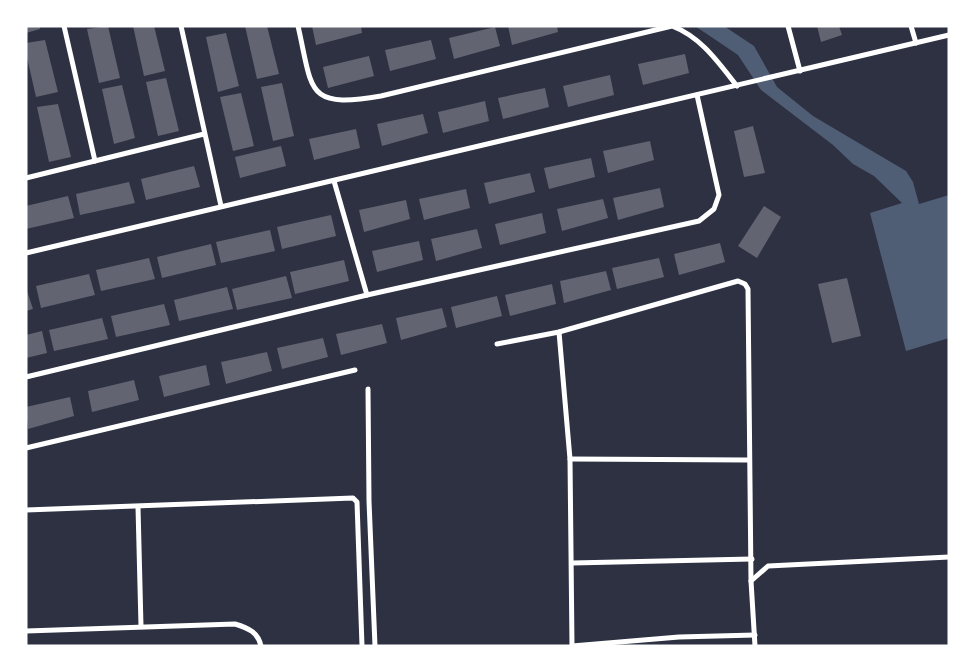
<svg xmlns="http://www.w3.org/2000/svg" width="975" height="672" font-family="Manrope,sans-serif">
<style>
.water{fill:#4f5d75}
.building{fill:#626471}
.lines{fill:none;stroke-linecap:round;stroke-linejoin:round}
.minor{stroke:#fff;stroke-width:5}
</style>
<rect width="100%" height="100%" fill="#2d3142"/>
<polygon class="water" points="695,26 724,26 754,46 777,87 813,116 906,171 913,182 919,204 949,195 949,338 906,351 870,213 902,203 874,176 853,164 833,145 761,90 738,55"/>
<g class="building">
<polygon points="26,26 40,26 40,29 26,33"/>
<polygon points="108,26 120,78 99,83 87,29"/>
<polygon points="133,26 154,26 165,71 144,76"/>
<polygon points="245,26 267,26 279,74 257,79"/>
<polygon points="312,26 361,26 362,33 316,45"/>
<polygon points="508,26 557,26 558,32 512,45"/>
<polygon points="817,26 839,26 842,35 821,42"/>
<polygon points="495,27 500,46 454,59 449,38"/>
<polygon points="226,33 239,86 218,92 206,37"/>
<polygon points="45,40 58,92 36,97 26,53 26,43"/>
<polygon points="431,40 436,59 390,71 385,50"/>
<polygon points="685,54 689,73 643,85 638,64"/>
<polygon points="369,56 374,76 328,88 323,67"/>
<polygon points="610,75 614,95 568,107 563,86"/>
<polygon points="166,78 179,131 158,136 146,82"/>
<polygon points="282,83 294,136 273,141 261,87"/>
<polygon points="122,85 135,138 114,144 102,89"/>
<polygon points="545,88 549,107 503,119 498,98"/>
<polygon points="241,93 254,146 233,151 220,97"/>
<polygon points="485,101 489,121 443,133 438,112"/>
<polygon points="58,104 71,157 49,162 37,107"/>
<polygon points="423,114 428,133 382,146 377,124"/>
<polygon points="753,126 765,173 744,177 734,131"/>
<polygon points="356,129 360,148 314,160 309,139"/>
<polygon points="650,141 654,160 608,173 603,151"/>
<polygon points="281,146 286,166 240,178 235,157"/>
<polygon points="591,158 595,177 549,189 544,168"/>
<polygon points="194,166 200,187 146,200 141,179"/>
<polygon points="530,173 535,192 489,204 484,183"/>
<polygon points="129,182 135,203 80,215 76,194"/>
<polygon points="660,188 664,207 618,220 613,198"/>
<polygon points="466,189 470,208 424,220 419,199"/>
<polygon points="68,196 74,218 26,229 26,206"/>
<polygon points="603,199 608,218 562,231 557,209"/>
<polygon points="406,200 410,219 364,232 359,210"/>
<polygon points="764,206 781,217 757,258 738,246"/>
<polygon points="542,213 546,233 500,245 495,224"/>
<polygon points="331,215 336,236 282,249 277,227"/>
<polygon points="477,229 482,248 436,261 431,239"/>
<polygon points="270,230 275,251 221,263 216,242"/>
<polygon points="419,241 423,260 377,272 372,251"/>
<polygon points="720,243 725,262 679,275 674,254"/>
<polygon points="211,244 216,265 162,278 157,257"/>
<polygon points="149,258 155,279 101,291 96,270"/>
<polygon points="659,258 664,277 617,289 612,268"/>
<polygon points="344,260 349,281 295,294 290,272"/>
<polygon points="606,271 611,290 564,303 560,281"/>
<polygon points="89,274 95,295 41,308 36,286"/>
<polygon points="286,276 292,298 237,310 232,289"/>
<polygon points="847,278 861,336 832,343 818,284"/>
<polygon points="552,284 556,304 510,316 505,295"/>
<polygon points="227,287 233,309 179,321 174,300"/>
<polygon points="26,288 33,309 26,311"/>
<polygon points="497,296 502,316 456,328 451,307"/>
<polygon points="164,304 170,325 116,337 111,316"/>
<polygon points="442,308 447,327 401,340 396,318"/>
<polygon points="102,318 108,339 54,351 49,330"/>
<polygon points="382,324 387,343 341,355 336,334"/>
<polygon points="42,331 47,353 26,358 26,335"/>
<polygon points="323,338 328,357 282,369 277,348"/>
<polygon points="267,352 272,371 226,384 221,362"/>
<polygon points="206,365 210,385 164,397 159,376"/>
<polygon points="134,380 139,400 92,412 88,391"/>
<polygon points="70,397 74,416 28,429 26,407"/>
</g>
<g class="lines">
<g class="minor">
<polyline points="64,26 95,161"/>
<polyline points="181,26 221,206"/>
<path d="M 298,26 C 313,91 305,109 381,96 L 672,26 C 701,37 718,62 737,86"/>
<polyline points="788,26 800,71"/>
<polyline points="911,26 916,43"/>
<polyline points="26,178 204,134"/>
<polyline points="334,181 367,295"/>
<polyline points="26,253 949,35"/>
<polyline points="559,332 570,459 572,646"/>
<polyline points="497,344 559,332 738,281 745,284 748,289 751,581 755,646"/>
<polyline points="26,377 367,295 699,221 714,209 719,195 697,95"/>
<polyline points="368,389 369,501 375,646"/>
<polyline points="26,448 355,370"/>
<polyline points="570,459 748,460"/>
<polyline points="138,507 141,626"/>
<polyline points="26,510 353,498 357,502 362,646"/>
<polyline points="572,563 752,559"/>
<polyline points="751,581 768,566 949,557"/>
<path d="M 26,631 L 235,624 C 248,628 258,632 261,646"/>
<polyline points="572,646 679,637 755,635"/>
</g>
</g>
<rect width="975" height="672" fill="none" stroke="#ffffff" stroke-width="55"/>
</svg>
